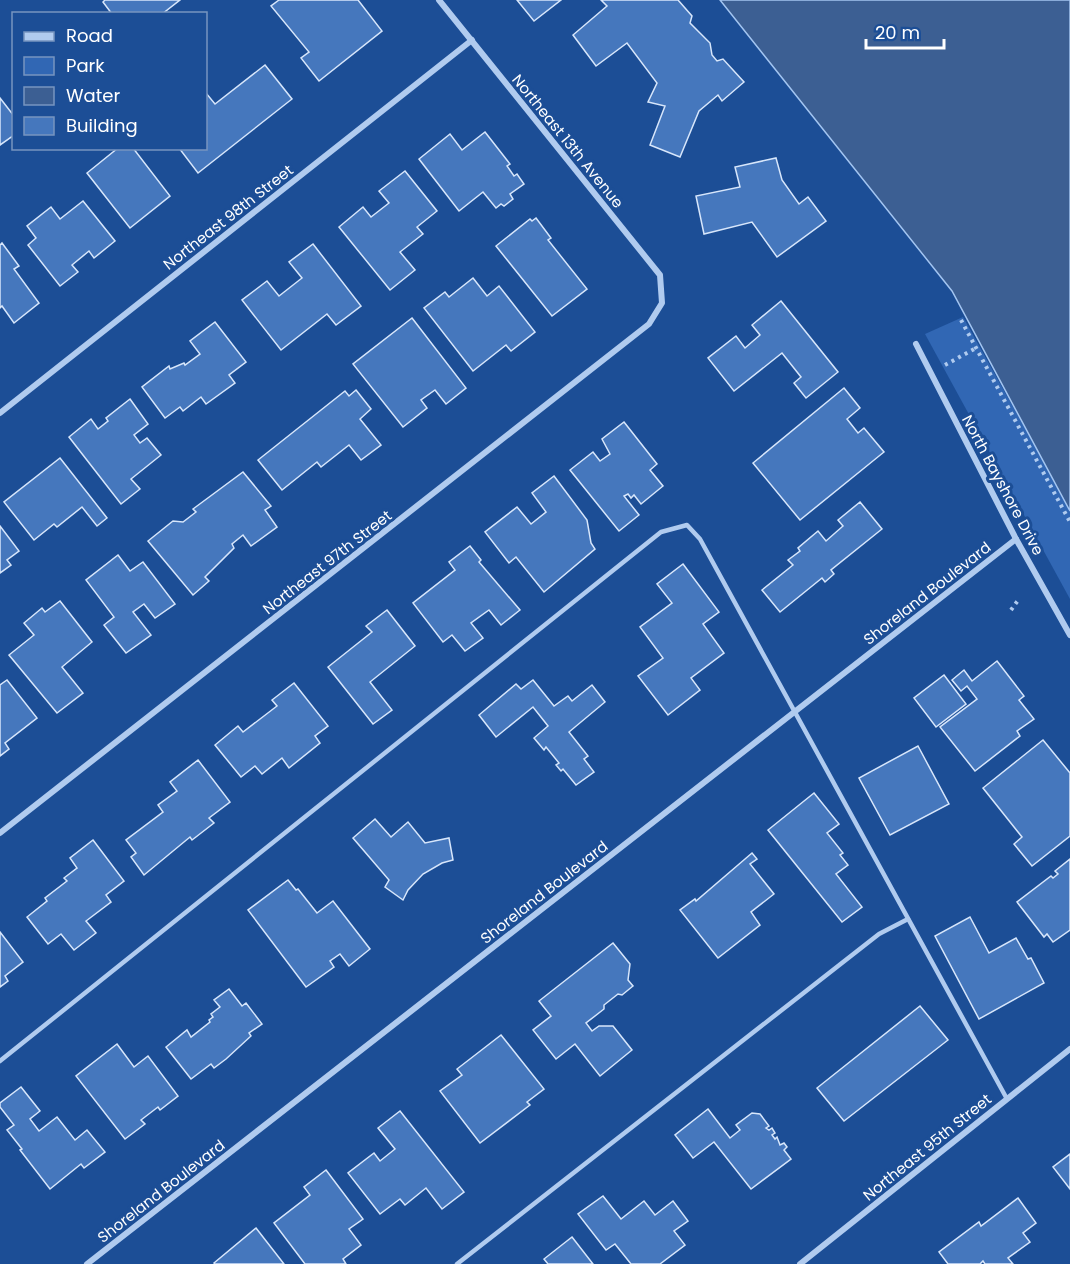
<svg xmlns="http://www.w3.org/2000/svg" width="1070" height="1264" font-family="Poppins,sans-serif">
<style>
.green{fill:#3167b4}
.water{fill:#3c5f93;stroke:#a3c5f1;stroke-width:1.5}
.building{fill:#4577bd;stroke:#d7e6fb;stroke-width:1.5}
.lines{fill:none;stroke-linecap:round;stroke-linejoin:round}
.path{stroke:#b0cbef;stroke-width:4;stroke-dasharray:3 4.5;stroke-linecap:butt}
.service{stroke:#b0cbef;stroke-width:4.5}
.minor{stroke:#b0cbef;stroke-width:6}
.labels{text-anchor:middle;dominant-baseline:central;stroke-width:6;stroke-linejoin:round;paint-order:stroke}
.street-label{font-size:15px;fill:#fff;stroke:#1c4e96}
</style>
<rect width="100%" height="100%" fill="#1c4e96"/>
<polygon class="green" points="963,317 1070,509 1070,599 925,334"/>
<polygon class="water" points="720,0 1070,0 1070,511 952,291"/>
<g class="building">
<polygon points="105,0 180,0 162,14 112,14 103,2"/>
<polygon points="279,0 358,0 382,31 319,81 301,58 309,52 271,6"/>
<polygon points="517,0 561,0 534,21"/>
<polygon points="601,0 678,0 692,16 690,23 710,43 712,55 717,61 723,59 744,82 722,101 718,95 699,111 680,157 650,145 665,106 648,102 657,83 627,43 596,66 573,35 607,6"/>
<polygon points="265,65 292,99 198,173 179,148 206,148 206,93 215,104"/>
<polygon points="0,98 14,116 14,135 0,145"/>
<polygon points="485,132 510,164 507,166 514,176 517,174 524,184 510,194 513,199 504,206 501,204 496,208 483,192 459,211 419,159 450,134 462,150"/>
<polygon points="118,148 133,148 170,196 130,228 87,173"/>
<polygon points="776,158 782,180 799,204 808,197 826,221 777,257 752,222 704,234 696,196 740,187 735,167"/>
<polygon points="405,171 437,211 417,227 423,234 400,252 415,270 390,290 339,227 363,207 371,217 389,203 379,191"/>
<polygon points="83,201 115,241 94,258 89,251 72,265 78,272 60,286 28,245 36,238 27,226 51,207 60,219"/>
<polygon points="536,218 551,238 548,240 587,289 552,316 496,246 530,219 532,221"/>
<polygon points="2,243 19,266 14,269 39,303 14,323 2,306 0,308 0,245"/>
<polygon points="313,244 361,306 336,325 327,314 281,350 242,300 267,281 279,296 302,278 289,262"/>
<polygon points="473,278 487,296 499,286 535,332 511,351 506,345 473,371 424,308 445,292 449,297"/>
<polygon points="781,301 838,372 806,398 794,383 801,377 782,353 734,391 708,358 736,336 745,348 760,335 752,325"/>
<polygon points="412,318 466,388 446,404 435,390 421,400 427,408 403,427 353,364"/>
<polygon points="215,322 246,362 229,375 235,383 206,404 201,397 183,411 180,407 165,418 142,387 169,366 170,369 184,363 185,365 200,354 190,341"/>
<polygon points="844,388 860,408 847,419 858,433 864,428 884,452 800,520 753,463"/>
<polygon points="356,390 371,409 360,419 381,445 361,460 349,445 321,467 317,462 282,490 258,460 345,391 349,396"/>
<polygon points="130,399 148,424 134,435 140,443 147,438 161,455 131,479 140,489 121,504 69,437 91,419 98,429 108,421 106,418"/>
<polygon points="624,422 657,464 650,470 663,486 641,504 634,495 631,498 628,494 624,496 639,515 619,531 570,470 593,452 600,461 610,454 602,439"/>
<polygon points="60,458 107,518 97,526 82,507 57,527 54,524 34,540 4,502"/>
<polygon points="243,472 271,506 265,510 277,527 251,546 243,535 232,544 234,548 205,577 209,581 193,595 148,541 173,521 183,522 196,512 193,509"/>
<polygon points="554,476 587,520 591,543 595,549 544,592 516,557 509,563 485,532 517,507 531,524 546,512 532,493"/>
<polygon points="860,502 882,529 831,570 834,574 825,582 822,578 780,612 762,590 793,565 788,560 800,551 798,548 818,531 826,541 843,526 838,520"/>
<polygon points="0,526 19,551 7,560 11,565 0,573"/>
<polygon points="470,546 481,560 479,562 520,610 501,625 489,610 471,623 483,638 465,651 452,635 443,642 413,603 455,570 449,562"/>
<polygon points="118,555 130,571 143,562 175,604 155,618 144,604 133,612 151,635 126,653 104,625 114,617 86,580"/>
<polygon points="683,564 719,612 703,624 724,653 691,678 700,690 668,715 638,676 663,658 640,627 672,603 657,584"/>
<polygon points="60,601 92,642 62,667 83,693 57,713 9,655 34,635 24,623 42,608 45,612"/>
<polygon points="387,610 415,646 370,682 392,710 373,724 328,667 372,632 366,626"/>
<polygon points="997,661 1024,696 1019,700 1034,719 1017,731 1020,736 975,771 940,727 977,699 967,686 961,691 952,680 964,670 972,681"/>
<polygon points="944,675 966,704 936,727 914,698"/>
<polygon points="7,680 37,718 5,743 9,749 0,756 0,685"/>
<polygon points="533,680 554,706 568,696 572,701 592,685 605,702 569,732 588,756 584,759 594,772 576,785 563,769 561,771 556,765 559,763 546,747 544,750 534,738 548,726 533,707 496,737 479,715 516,684 521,689"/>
<polygon points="294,683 328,726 315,736 320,743 289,768 282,758 262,774 255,766 241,777 215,745 238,726 243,732 277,706 272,700"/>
<polygon points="1043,740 1070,773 1070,836 1032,866 1014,844 1022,837 983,788"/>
<polygon points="918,746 949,804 890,835 859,778"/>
<polygon points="198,760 230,802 209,818 214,823 192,840 190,837 144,875 131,857 136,853 126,840 163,812 158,805 177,791 170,782"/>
<polygon points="814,793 839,824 827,833 843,853 840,855 848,865 836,874 862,907 842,922 768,830"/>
<polygon points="375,819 391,837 408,822 425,843 449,838 453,860 442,863 423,874 408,890 403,900 385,887 389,880 353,838"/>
<polygon points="93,840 124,881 106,895 111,902 86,921 96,933 74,950 61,934 48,944 27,917 47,901 45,898 67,881 64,878 77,868 70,858"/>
<polygon points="752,853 757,859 750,864 774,894 751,912 760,925 718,958 680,910 695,899 696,901"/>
<polygon points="1070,859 1070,930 1053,942 1047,934 1044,937 1017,902 1051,876 1053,878 1058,874 1055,871"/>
<polygon points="288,880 296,890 298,889 317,913 333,901 370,949 349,966 340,954 330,961 334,967 306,987 248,910"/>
<polygon points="970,917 989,953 1016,938 1028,959 1031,958 1044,983 979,1019 935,936"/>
<polygon points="0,932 23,962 5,976 8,981 0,987"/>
<polygon points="613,943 630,964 628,980 633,986 622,995 618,994 604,1005 604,1009 586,1023 592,1031 599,1026 613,1026 632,1050 600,1076 575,1044 556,1059 533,1030 551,1016 539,1001"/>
<polygon points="229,989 242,1006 246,1003 262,1024 249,1033 251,1036 226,1059 214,1068 211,1064 191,1079 166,1047 187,1030 191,1037 210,1022 209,1020 213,1017 211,1014 220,1007 214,1000"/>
<polygon points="920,1006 948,1040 844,1121 817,1088"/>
<polygon points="501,1035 544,1089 527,1102 530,1105 480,1143 440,1091 462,1075 457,1069"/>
<polygon points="117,1044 134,1067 148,1056 178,1096 160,1110 158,1107 141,1120 145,1124 125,1139 76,1076"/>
<polygon points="21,1087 40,1111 30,1119 39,1131 57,1117 75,1140 87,1130 105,1152 84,1168 81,1164 50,1189 20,1150 22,1149 7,1130 14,1125 0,1107 0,1103"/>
<polygon points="708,1109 730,1138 740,1130 736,1125 752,1113 760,1114 769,1126 766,1128 769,1130 772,1128 775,1133 772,1135 775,1139 777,1137 780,1145 784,1143 787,1147 784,1150 791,1159 751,1189 714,1142 693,1158 675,1135"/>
<polygon points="400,1111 464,1192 442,1209 426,1188 405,1205 400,1199 380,1214 348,1173 374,1153 380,1161 395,1149 378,1128"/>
<polygon points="1070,1154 1070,1189 1053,1167"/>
<polygon points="326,1170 363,1219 349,1229 361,1245 343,1259 346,1264 305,1264 274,1223 310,1195 304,1187"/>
<polygon points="603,1196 621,1219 644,1201 655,1215 673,1201 688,1221 674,1231 685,1245 660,1264 631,1264 615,1244 606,1250 578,1214"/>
<polygon points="1018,1198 1036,1223 1023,1233 1030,1242 1008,1258 1013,1264 985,1264 983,1261 980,1264 948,1264 939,1252 979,1222 981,1226"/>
<polygon points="256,1228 284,1264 215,1264 214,1263"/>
<polygon points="572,1237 593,1264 548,1264 544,1259"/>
</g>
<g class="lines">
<g class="path">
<polyline points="961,320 1070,522"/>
<polyline points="945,365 976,348"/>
<polyline points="1011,610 1019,599"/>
</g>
<g class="service">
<polyline points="0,1061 661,532 687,525 700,539 1007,1099"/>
<polyline points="457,1264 879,934 908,919"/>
</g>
<g class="minor">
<polyline points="916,344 1016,539 1070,635"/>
<polyline points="0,413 472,40"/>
<polyline points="0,833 649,324 662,303 660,275 439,0"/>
<polyline points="87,1264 1016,539"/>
<polyline points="800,1264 1070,1049"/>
</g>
</g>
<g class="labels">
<g class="street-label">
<text transform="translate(568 141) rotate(51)">Northeast 13th Avenue</text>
<text transform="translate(228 217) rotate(-38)">Northeast 98th Street</text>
<text transform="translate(1003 485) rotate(62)">North Bayshore Drive</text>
<text transform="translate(327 562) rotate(-38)">Northeast 97th Street</text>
<text transform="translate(927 593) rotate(-38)">Shoreland Boulevard</text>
<text transform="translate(544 892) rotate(-38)">Shoreland Boulevard</text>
<text transform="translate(927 1147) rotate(-39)">Northeast 95th Street</text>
<text transform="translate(161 1191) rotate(-38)">Shoreland Boulevard</text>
</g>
</g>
<rect x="12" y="12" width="195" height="138" fill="#1c4e96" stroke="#7795c0" stroke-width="1.5"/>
<rect x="24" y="32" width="30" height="9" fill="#b0cbef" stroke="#7795c0" stroke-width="1.5"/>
<text x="66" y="42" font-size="18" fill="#ffffff">Road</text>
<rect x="24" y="57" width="30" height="18" fill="#3167b4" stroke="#7795c0" stroke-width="1.5"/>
<text x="66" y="72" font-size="18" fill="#ffffff">Park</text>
<rect x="24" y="87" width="30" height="18" fill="#3c5f93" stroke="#7795c0" stroke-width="1.5"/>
<text x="66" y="102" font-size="18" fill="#ffffff">Water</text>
<rect x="24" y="117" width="30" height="18" fill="#4577bd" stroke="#7795c0" stroke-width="1.5"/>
<text x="66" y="132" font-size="18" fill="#ffffff">Building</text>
<path d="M866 39v9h78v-9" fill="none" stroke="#ffffff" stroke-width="3"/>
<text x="875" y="39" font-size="18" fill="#ffffff" stroke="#1c4e96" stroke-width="4.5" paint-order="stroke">20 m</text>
</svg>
